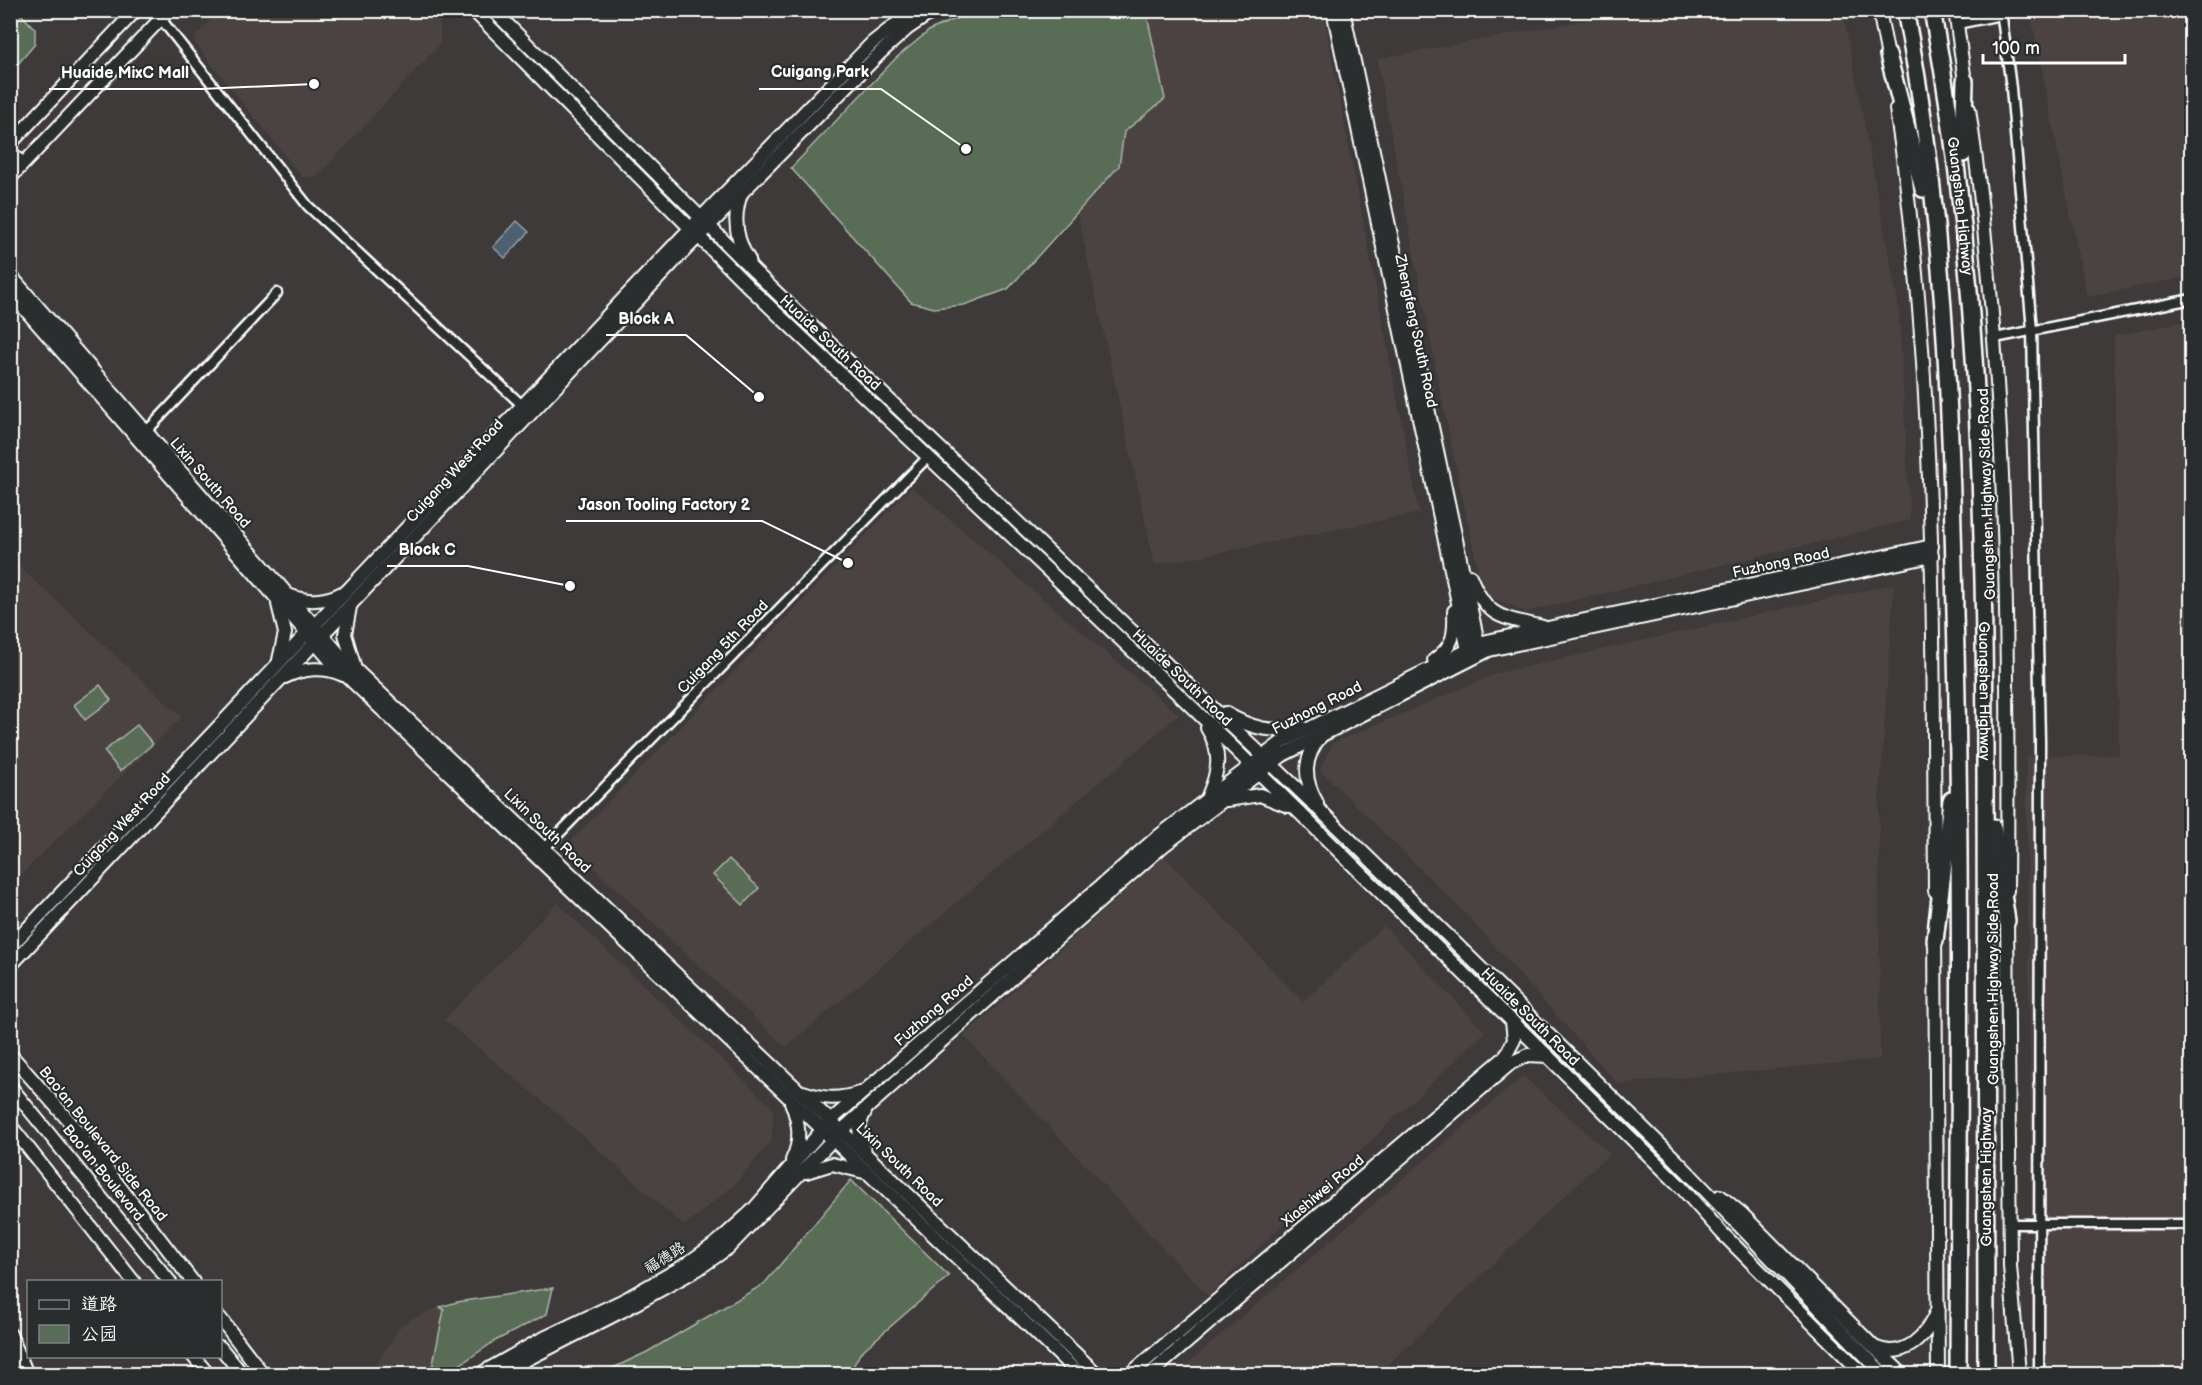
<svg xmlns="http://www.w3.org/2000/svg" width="2202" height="1385" font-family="'Balsamiq Sans','LXGW WenKai TC',sans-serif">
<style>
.built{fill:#4c4343}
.green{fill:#586c57;stroke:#acb6ab;stroke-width:1.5}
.water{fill:#4e6070;stroke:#95a0a9;stroke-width:1.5}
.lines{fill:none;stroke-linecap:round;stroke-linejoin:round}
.street-casing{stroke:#fff;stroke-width:13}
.secondary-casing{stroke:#fff;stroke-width:16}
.primary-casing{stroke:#fff;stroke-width:16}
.highway-casing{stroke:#fff;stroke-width:20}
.street{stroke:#2a2d2e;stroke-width:8}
.secondary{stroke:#2a2d2e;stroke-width:12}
.primary{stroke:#2a2d2e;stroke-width:12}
.highway{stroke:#2a2d2e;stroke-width:15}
.labels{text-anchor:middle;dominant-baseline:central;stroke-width:4.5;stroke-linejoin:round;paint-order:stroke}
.street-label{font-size:15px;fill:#fff;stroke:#2a2d2e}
.leader{fill:none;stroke:#fff;stroke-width:2}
.callout-dot{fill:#fff;stroke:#2a2d2e;stroke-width:2}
.callout-label{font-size:16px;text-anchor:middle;font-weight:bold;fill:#fff;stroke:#2a2d2e;stroke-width:4.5;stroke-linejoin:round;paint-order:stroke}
</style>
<rect width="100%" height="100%" fill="#3e3a3a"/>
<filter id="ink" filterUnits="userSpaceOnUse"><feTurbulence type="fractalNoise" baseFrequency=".0167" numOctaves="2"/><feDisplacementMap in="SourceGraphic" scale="12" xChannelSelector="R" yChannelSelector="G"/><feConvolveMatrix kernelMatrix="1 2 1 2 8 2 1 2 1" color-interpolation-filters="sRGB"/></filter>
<g filter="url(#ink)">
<g class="built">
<polygon points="435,10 440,15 440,44 317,177 302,177 195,43 195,36 219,11"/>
<polygon points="1146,11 1323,11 1419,513 1155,565 1077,212 1119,166 1124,132 1165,99"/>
<polygon points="1635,11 1843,11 1899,309 1910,520 1526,612 1483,594 1441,396 1377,59"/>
<polygon points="2030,11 2191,11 2191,276 2087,297"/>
<polygon points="2191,320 2192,1342 2181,1374 2034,1374 2026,757 2119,755 2114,336"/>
<polygon points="912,487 1179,715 786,1047 568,844"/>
<polygon points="10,558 182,717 11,884 10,884"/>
<polygon points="1894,584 1879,805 1880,1059 1618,1084 1464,912 1320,770 1333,743 1498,673"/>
<polygon points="1164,856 1303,1002 1384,926 1485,1032 1208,1296 964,1036"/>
<polygon points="557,903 773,1108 772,1141 733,1186 684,1226 557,1113 444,1020"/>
<polygon points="1523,1076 1610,1153 1378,1374 1175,1374"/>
<polygon points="440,1307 444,1310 431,1371 427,1374 371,1374 399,1328 410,1319"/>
</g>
<g class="green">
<polygon points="11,11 18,11 35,29 35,44 11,72"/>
<polygon points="974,11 1146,11 1165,99 1124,132 1119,166 1008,289 964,305 934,308 911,302 791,168 896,58 930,30"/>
<polygon points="100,685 111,700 85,720 74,705"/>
<polygon points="137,725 153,744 120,771 104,751"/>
<polygon points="729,859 759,888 743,905 713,875"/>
<polygon points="851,1180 949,1276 861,1352 849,1374 600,1374 647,1352 764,1284"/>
<polygon points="553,1288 547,1314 495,1341 446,1374 427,1374 433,1364 444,1310 440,1307 457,1302"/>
</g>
<polygon class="water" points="517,221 529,232 505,258 493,247"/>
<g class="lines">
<g class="street-casing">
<g id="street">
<polyline points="2001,10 2011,88 2032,330 2040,741 2039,1374"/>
<polyline points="161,19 308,206 523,406"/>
<polyline points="1958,24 2001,15"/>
<polyline points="10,150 25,163"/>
<polyline points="1995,338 2192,299"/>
<polyline points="143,435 277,293"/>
<polyline points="541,852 929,456"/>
<polyline points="2009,1224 2192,1224"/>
</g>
</g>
<g class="secondary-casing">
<g id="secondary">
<polyline points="473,10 748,286 1194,709 1680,1186 1722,1233 1863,1374"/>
<polyline points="493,10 755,272 1328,818 1676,1160 1883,1374"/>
<polyline points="1333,10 1469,655"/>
<polyline points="1343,10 1480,652"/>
<polyline points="10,144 136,10"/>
<polyline points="10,178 169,10"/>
<path d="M 741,194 C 733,217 735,239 749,260"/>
<polyline points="10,275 339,654 1097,1374"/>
<polyline points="10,292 332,662 1079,1374"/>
<path d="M 1470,576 C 1487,619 1501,617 1543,627"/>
<path d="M 286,594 C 305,603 326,602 344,592"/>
<polyline points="278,604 285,633 279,660"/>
<polyline points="350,607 345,634 354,665"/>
<path d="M 1434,660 C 1454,646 1455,634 1454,611"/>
<path d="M 285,677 C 303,668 325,666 343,675"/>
<path d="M 1225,713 C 1254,730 1270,732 1303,728"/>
<path d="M 1207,728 C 1222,752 1219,771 1208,796"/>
<polyline points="1227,800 1260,795 1288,806"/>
<path d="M 1317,803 C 1303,779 1303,758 1321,736"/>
<polyline points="10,947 682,237 872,43 914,10"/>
<polyline points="10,966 684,251 881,52 908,28 935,10"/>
<polyline points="10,1054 69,1121 193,1282"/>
<path d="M 803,1092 C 824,1099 838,1100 859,1093"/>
<path d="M 791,1102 C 799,1122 802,1140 792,1160"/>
<path d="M 865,1152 C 858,1138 857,1125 865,1112"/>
<polyline points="806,1172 832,1164 864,1172"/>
<path d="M 1720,1196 L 1742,1214 L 1874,1347 C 1905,1361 1928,1335 1938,1308"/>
<polyline points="220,1318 263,1374"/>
<polyline points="10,1334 27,1374"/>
<polyline points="1875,1348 1902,1374"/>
<polyline points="10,1365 15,1374"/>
<polyline points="480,1374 540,1340 626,1299 682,1267 719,1241 753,1210 830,1121 1156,838 1282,742 1487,641 1932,546"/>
<polyline points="498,1374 622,1311 698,1269 728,1248 841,1131 1035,958 1163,846 1283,755 1489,650 1932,556"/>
<polyline points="1130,1374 1505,1057 1514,1040 1512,1021"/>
<polyline points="1150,1374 1511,1063 1528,1055 1548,1056"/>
</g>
</g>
<g class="primary-casing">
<g id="primary">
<polyline points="1879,10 1889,62"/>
<polyline points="1955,10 1966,89"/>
<path d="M 1896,109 C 1936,368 1933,630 1935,891"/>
<path d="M 1969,109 C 2007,368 2009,630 2007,891"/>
<polyline points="2007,914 2010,1266 2019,1374"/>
<polyline points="1935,932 1938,1374"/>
<polyline points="10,1086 170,1282"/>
<polyline points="10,1125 134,1282"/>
<polyline points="220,1347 242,1374"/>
<polyline points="193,1356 208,1374"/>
</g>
</g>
<g class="highway-casing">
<g id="highway">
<path d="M 1905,10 C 1944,208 1951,411 1955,612 C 1962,866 1959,1120 1958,1374"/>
<path id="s1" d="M 1932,10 C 1978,255 1984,502 1985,749 C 1987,958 1986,1166 1986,1374"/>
<polyline points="1888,55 1923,189"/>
<polyline points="1963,154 1965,81"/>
<polyline points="1993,827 2007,921"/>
<polyline points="1935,941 1951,800"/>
</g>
</g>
<use href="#street" class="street"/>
<use href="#secondary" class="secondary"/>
<use href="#primary" class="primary"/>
<use href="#highway" class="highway"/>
</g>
</g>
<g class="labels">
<g class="street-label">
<text stroke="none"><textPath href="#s1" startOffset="198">Guangshen Highway</textPath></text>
<text transform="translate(1416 331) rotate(78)">Zhengfeng South Road</text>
<text transform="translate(830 343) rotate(43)">Huaide South Road</text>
<text transform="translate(455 471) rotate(-47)">Cuigang West Road</text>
<text transform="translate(210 483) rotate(49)">Lixin South Road</text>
<text transform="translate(1987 494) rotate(-92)">Guangshen Highway Side Road</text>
<text transform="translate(1781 563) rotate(-12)">Fuzhong Road</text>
<text transform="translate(723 647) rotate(-46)">Cuigang 5th Road</text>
<text transform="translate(1182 678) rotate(44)">Huaide South Road</text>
<text stroke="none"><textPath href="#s1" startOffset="684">Guangshen Highway</textPath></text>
<text transform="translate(1317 708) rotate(-27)">Fuzhong Road</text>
<text transform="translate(122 825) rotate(-47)">Cuigang West Road</text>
<text transform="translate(547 831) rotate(44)">Lixin South Road</text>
<text transform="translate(1993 979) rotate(-90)">Guangshen Highway Side Road</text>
<text transform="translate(934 1011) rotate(-41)">Fuzhong Road</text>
<text transform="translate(1530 1017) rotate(45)">Huaide South Road</text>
<text transform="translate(103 1144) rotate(51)">Bao'an Boulevard Side Road</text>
<text transform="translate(899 1165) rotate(44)">Lixin South Road</text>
<text transform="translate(103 1173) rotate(51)">Bao'an Boulevard</text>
<text transform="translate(1986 1177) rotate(-90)">Guangshen Highway</text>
<text transform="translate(1323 1191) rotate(-40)">Xiashiwei Road</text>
<text transform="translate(665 1258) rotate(-32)">福德路</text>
</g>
</g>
<path class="leader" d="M966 149L881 89H759M314 84L201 89H49M759 397L686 335H606M848 563L762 521H566M570 586L468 566H387"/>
<g class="callout-dot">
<circle cx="966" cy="149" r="6"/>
<circle cx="314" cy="84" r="6"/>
<circle cx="759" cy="397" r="6"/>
<circle cx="848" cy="563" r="6"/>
<circle cx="570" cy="586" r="6"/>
</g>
<g class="callout-label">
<text x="820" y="77">Cuigang Park</text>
<text x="125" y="78">Huaide MixC Mall</text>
<text x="646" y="324">Block A</text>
<text x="664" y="510">Jason Tooling Factory 2</text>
<text x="427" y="555">Block C</text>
</g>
<rect width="2202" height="1385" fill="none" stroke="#2a2d2e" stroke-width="36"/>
<rect x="18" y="18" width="2166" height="1349" fill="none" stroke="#fff" stroke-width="2" filter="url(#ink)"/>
<rect x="27" y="1280" width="195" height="78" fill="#2a2d2e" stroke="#7f8182" stroke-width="1.5"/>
<rect x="39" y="1300" width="30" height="9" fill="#2a2d2e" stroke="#7f8182" stroke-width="1.5"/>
<text x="81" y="1310" font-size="18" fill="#ffffff">道路</text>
<rect x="39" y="1325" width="30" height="18" fill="#586c57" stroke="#7f8182" stroke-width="1.5"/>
<text x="81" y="1340" font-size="18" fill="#ffffff">公园</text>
<path d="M1983 54v9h142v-9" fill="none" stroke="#ffffff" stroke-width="3"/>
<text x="1992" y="54" font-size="18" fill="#ffffff" stroke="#2a2d2e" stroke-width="4.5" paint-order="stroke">100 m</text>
</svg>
